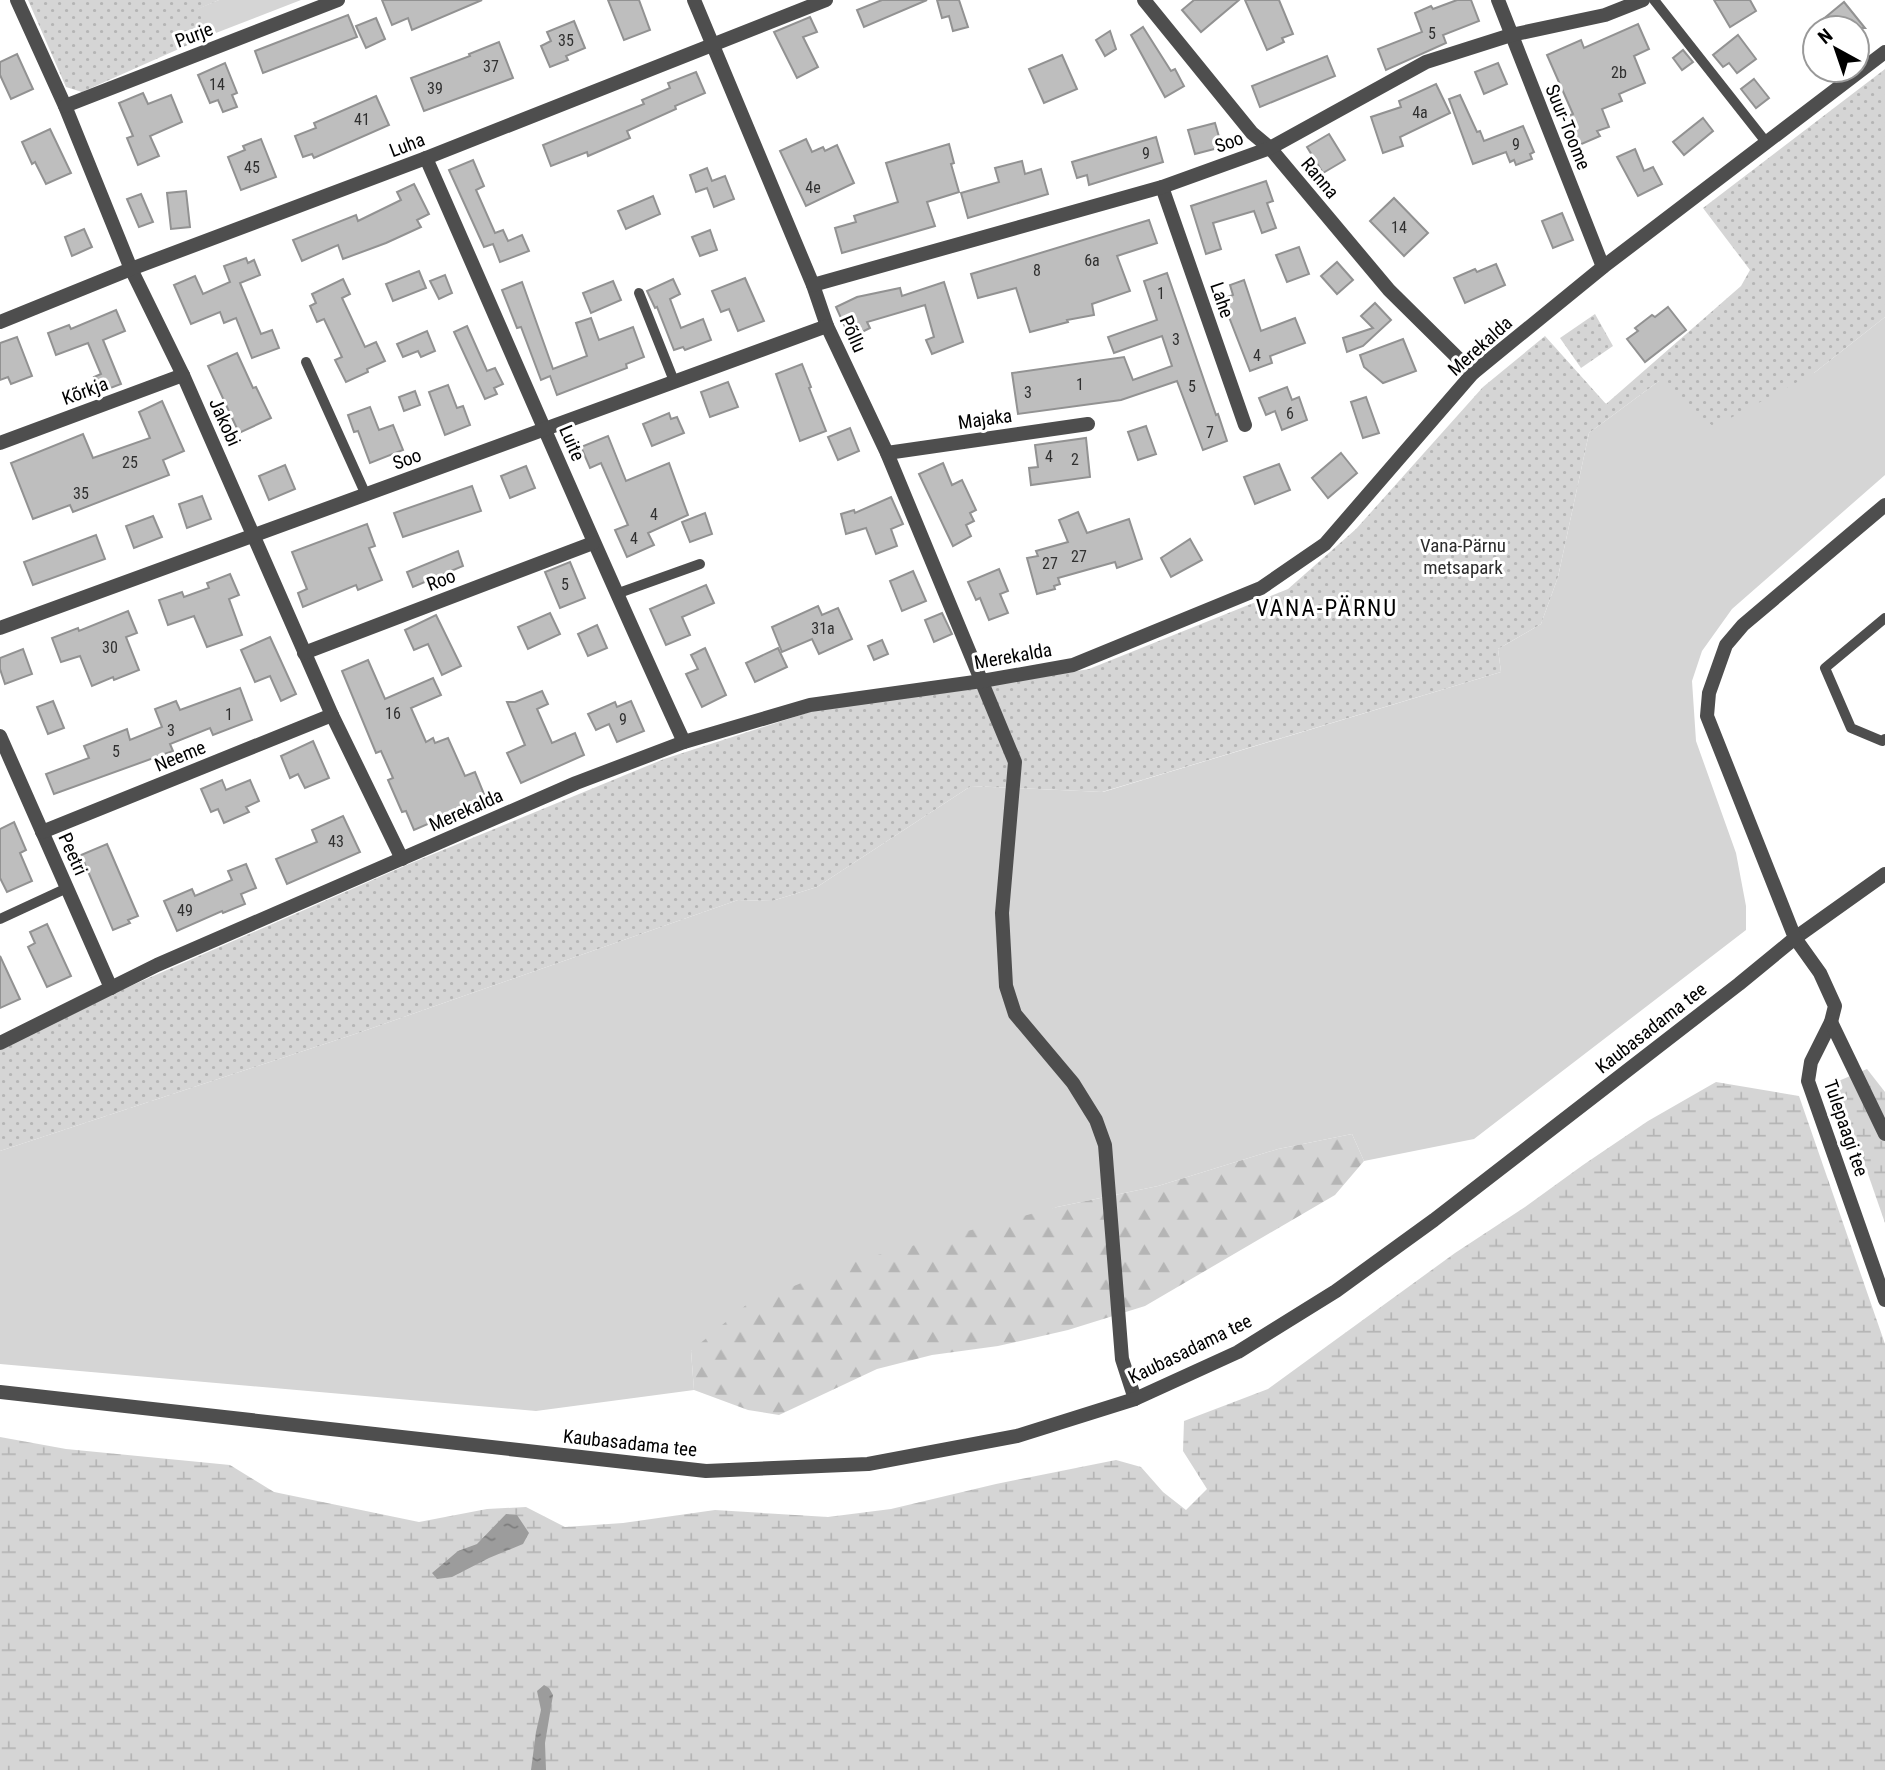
<svg xmlns="http://www.w3.org/2000/svg" width="1885" height="1770" font-family="'Roboto Condensed',sans-serif">
<style>
.grass{fill:#d5d5d5}
.forest{fill:url(#forest-firs)}
.wetland{fill:url(#wetland-marsh)}
.park{fill:url(#park-dots)}
.water{fill:url(#water-ripples)}
.building{fill:#bebebe;stroke:#929292;stroke-width:2}
.lines{fill:none;stroke-linecap:round;stroke-linejoin:round}
.service{stroke:#4e4e4e;stroke-width:10}
.minor{stroke:#4e4e4e;stroke-width:14}
.labels{text-anchor:middle;dominant-baseline:central;stroke-width:6;stroke-linejoin:round;paint-order:stroke}
.number-label{font-size:16px;fill:#303030}
.street-label{font-size:19px;fill:#000;stroke:#fff}
.park-label{font-size:19px;fill:#2c2c2c;stroke:#fff}
.quarter-label{font-size:23px;letter-spacing:2px;fill:#000;stroke:#fff}
</style>
<defs>
<pattern id="forest-firs" width="22" height="20" patternUnits="userSpaceOnUse" patternTransform="scale(1.75)"><rect width="22" height="20" fill="#d5d5d5"/><path d="M5 1l3.5 6h-7zM16 11l3.5 6h-7z" fill="#b5b5b5"/></pattern>
<pattern id="wetland-marsh" width="20" height="14" patternUnits="userSpaceOnUse" patternTransform="scale(1.75)"><rect width="20" height="14" fill="#d5d5d5"/><path d="M1 5h8M5 5V1M11 12h8M15 12V8" fill="none" stroke="#b5b5b5"/></pattern>
<pattern id="park-dots" width="8" height="8" patternUnits="userSpaceOnUse" patternTransform="scale(1.75)"><rect width="8" height="8" fill="#d5d5d5"/><path d="M2 2h.1M6 6h.1" fill="none" stroke="#b5b5b5" stroke-width="1.8" stroke-linecap="round"/></pattern>
<pattern id="water-ripples" width="26" height="14" patternUnits="userSpaceOnUse" patternTransform="scale(1.75)"><rect width="26" height="14" fill="#9c9c9c"/><path d="M2 4q2-2 4 0t4 0M15 11q2-2 4 0t4 0" fill="none" stroke="#7d7d7d"/></pattern>
</defs>
<rect width="100%" height="100%" fill="#fff"/>
<g class="grass">
<polygon points="219,0 301,0 208,36 197,9"/>
<polygon points="1885,317 1885,475 1732,609 1702,651 1692,681 1696,741 1736,853 1746,906 1746,930 1474,1139 1364,1161 1352,1134 1278,1149 1158,1186 1057,1207 691,1351 694,1390 536,1411 0,1364 0,1151 358,1033 738,900 772,901 817,887 971,786 1103,792 1501,672 1498,649 1541,624 1558,577 1589,433 1659,381 1814,373"/>
</g>
<polygon class="forest" points="1352,1134 1364,1161 1335,1195 1145,1306 1068,1330 998,1346 932,1355 877,1369 779,1415 748,1410 694,1390 691,1351 746,1305 859,1260 1057,1207 1158,1186 1278,1149"/>
<g class="wetland">
<polygon points="1867,1069 1885,1092 1885,1223 1836,1082"/>
<polygon points="1716,1082 1799,1096 1885,1344 1885,1770 0,1770 0,1437 66,1449 230,1465 274,1492 419,1522 487,1509 526,1507 565,1527 623,1523 715,1510 828,1517 891,1509 996,1484 1116,1460 1141,1467 1163,1492 1186,1510 1207,1489 1183,1451 1184,1421 1268,1389 1455,1253 1525,1207 1583,1165 1648,1121"/>
</g>
<g class="park">
<polygon points="28,0 219,0 198,9 208,36 82,92 66,87"/>
<polygon points="1885,69 1885,317 1814,373 1714,427 1659,381 1589,433 1558,577 1541,624 1498,649 1501,672 1102,792 971,786 817,887 772,901 738,900 358,1033 0,1151 0,1050 119,991 409,864 664,759 816,710 972,689 1089,669 1288,589 1356,529 1483,387 1545,336 1606,404 1741,286 1750,270 1703,208"/>
<polygon points="1595,314 1613,346 1581,368 1560,338"/>
</g>
<g class="water">
<polygon points="506,1514 517,1515 529,1533 523,1544 489,1558 452,1577 437,1579 432,1573 458,1551 477,1544"/>
<polygon points="544,1685 549,1688 553,1695 545,1743 546,1770 531,1770 536,1732 541,1710 537,1691"/>
</g>
<g class="building">
<polygon points="382,0 482,0 412,30 408,18 392,25"/>
<polygon points="608,0 639,0 650,30 624,40"/>
<polygon points="882,0 927,0 864,27 857,10"/>
<polygon points="937,0 959,0 968,27 953,31 949,16 942,18"/>
<polygon points="1194,0 1239,0 1201,32 1182,10"/>
<polygon points="1245,0 1279,0 1293,34 1282,38 1284,42 1267,50"/>
<polygon points="1457,0 1471,0 1479,21 1443,35 1446,43 1386,70 1378,49 1422,32 1415,13 1431,6 1433,9"/>
<polygon points="1714,0 1750,0 1756,11 1730,27"/>
<polygon points="1844,2 1865,28 1829,28 1822,20"/>
<polygon points="348,15 357,37 263,73 255,51"/>
<polygon points="810,17 817,32 803,37 818,67 797,78 774,32"/>
<polygon points="376,18 385,39 366,48 356,26"/>
<polygon points="574,21 585,48 566,56 568,60 550,67 541,46 551,41 547,32"/>
<polygon points="1638,24 1649,49 1634,56 1645,83 1619,94 1622,101 1602,109 1609,127 1597,131 1600,136 1577,146 1565,117 1573,114 1547,55 1581,40 1584,48"/>
<polygon points="1143,27 1171,71 1175,69 1184,86 1165,97 1131,35"/>
<polygon points="1110,31 1116,49 1105,56 1096,40"/>
<polygon points="1738,35 1756,59 1737,73 1729,63 1723,67 1713,55"/>
<polygon points="499,42 513,78 424,111 411,78 470,56 469,54"/>
<polygon points="1683,50 1693,62 1682,70 1673,58"/>
<polygon points="17,54 33,89 11,99 0,75 0,62"/>
<polygon points="1062,55 1077,89 1044,103 1029,69"/>
<polygon points="1327,56 1335,76 1260,107 1252,86"/>
<polygon points="225,63 237,93 232,95 237,107 223,112 218,100 210,103 198,75"/>
<polygon points="1498,63 1507,84 1484,94 1475,72"/>
<polygon points="696,72 705,93 675,106 676,109 627,131 630,138 588,156 587,152 551,166 543,145 644,104 642,100 670,88 668,83"/>
<polygon points="1754,79 1769,98 1756,108 1741,89"/>
<polygon points="1436,84 1450,113 1400,137 1403,146 1383,153 1371,117 1401,107 1399,101"/>
<polygon points="143,93 148,104 171,95 182,122 150,136 159,156 138,165 127,138 133,136 119,103"/>
<polygon points="1460,95 1477,132 1480,131 1484,141 1523,126 1534,152 1530,154 1532,159 1516,165 1514,160 1510,162 1506,152 1473,164 1449,99"/>
<polygon points="376,96 389,125 314,158 312,154 303,157 295,136 316,128 314,123"/>
<polygon points="1703,118 1713,131 1684,155 1673,142"/>
<polygon points="1215,123 1222,147 1195,154 1188,130"/>
<polygon points="50,129 71,173 46,184 35,162 32,164 22,142"/>
<polygon points="1329,134 1345,160 1323,173 1307,147"/>
<polygon points="1156,137 1163,162 1089,185 1087,175 1077,178 1072,162"/>
<polygon points="261,139 276,177 241,190 228,157 245,150 243,146"/>
<polygon points="806,139 812,152 823,147 825,151 837,145 854,183 806,206 780,151"/>
<polygon points="949,144 954,163 951,164 959,192 927,202 935,226 842,253 835,228 856,222 854,216 898,202 886,163"/>
<polygon points="1635,149 1644,171 1653,167 1662,184 1638,196 1617,157"/>
<polygon points="473,160 484,186 476,190 495,233 503,230 508,241 522,235 529,251 500,262 493,244 484,247 449,170"/>
<polygon points="1022,161 1025,174 1041,169 1048,194 968,218 961,193 999,182 995,168"/>
<polygon points="707,168 712,181 725,176 734,199 714,207 707,188 696,192 690,175"/>
<polygon points="1266,181 1273,201 1267,203 1276,228 1262,233 1254,211 1213,223 1221,249 1206,254 1191,206"/>
<polygon points="414,184 429,214 417,220 421,227 386,243 343,259 338,245 302,261 293,240 356,215 358,221 401,200 397,192"/>
<polygon points="186,191 190,227 171,229 167,193"/>
<polygon points="141,194 153,222 139,227 127,199"/>
<polygon points="653,196 660,214 626,229 618,211"/>
<polygon points="1394,198 1428,233 1404,256 1370,221"/>
<polygon points="1562,213 1573,240 1553,248 1542,221"/>
<polygon points="1149,220 1157,243 1117,256 1130,291 1092,304 1094,315 1067,320 1068,322 1030,332 1016,288 978,298 971,274"/>
<polygon points="84,229 92,247 72,256 65,237"/>
<polygon points="710,230 717,250 700,256 692,237"/>
<polygon points="1299,247 1309,274 1287,282 1276,255"/>
<polygon points="246,258 248,263 254,260 260,275 240,283 261,334 272,330 279,348 252,358 236,318 224,323 220,312 191,324 174,285 195,276 203,294 230,282 224,266"/>
<polygon points="1337,262 1353,280 1337,294 1321,276"/>
<polygon points="1496,264 1505,285 1465,303 1454,278 1475,269 1477,272"/>
<polygon points="419,271 426,288 393,301 386,284"/>
<polygon points="1167,273 1216,415 1218,414 1227,441 1203,450 1177,381 1121,400 1018,414 1012,373 1124,357 1133,380 1172,366 1162,336 1114,353 1108,337 1157,320 1144,281"/>
<polygon points="445,275 452,293 439,299 430,281"/>
<polygon points="745,278 764,321 738,331 729,309 721,312 712,291"/>
<polygon points="343,279 350,294 342,298 365,347 376,342 385,361 367,369 368,372 346,382 335,360 342,357 324,319 317,322 310,306 316,303 312,294"/>
<polygon points="673,279 680,294 670,299 681,328 703,319 711,340 685,350 683,347 674,350 657,307 655,308 647,291"/>
<polygon points="1244,280 1261,331 1295,318 1305,343 1270,356 1272,363 1250,371 1222,299 1233,295 1230,285"/>
<polygon points="613,281 621,300 591,313 583,293"/>
<polygon points="522,282 553,369 587,356 576,323 591,318 599,340 633,327 644,357 626,364 627,368 557,395 550,376 541,380 521,327 517,328 502,290"/>
<polygon points="944,282 963,342 932,354 926,340 934,337 925,305 867,322 870,328 850,338 836,307 857,297 900,288 902,296"/>
<polygon points="1375,303 1391,320 1363,346 1347,352 1343,338 1373,328 1361,316"/>
<polygon points="1668,307 1686,330 1645,362 1627,339 1638,331 1635,328 1652,315 1655,317"/>
<polygon points="116,310 125,331 103,340 121,384 100,392 94,377 101,374 88,343 56,355 48,333 69,325 71,329"/>
<polygon points="467,326 487,371 495,368 503,384 494,388 497,394 485,399 454,332"/>
<polygon points="427,331 435,351 421,357 418,351 403,357 397,344"/>
<polygon points="17,337 32,376 11,384 8,377 0,380 0,343"/>
<polygon points="1403,339 1416,371 1383,383 1364,367 1360,355"/>
<polygon points="237,353 253,388 256,387 271,418 239,433 208,366"/>
<polygon points="802,364 811,387 809,388 826,431 800,441 776,374"/>
<polygon points="728,382 738,407 710,417 701,392"/>
<polygon points="448,385 457,408 463,406 470,425 445,435 429,392"/>
<polygon points="1287,387 1292,400 1299,397 1307,420 1282,430 1275,411 1266,415 1259,398"/>
<polygon points="415,391 420,405 404,411 399,397"/>
<polygon points="1366,397 1379,433 1363,438 1351,402"/>
<polygon points="162,401 184,451 163,460 169,475 73,512 70,505 33,519 11,463 83,434 93,458 150,438 139,412"/>
<polygon points="370,407 379,430 393,425 403,450 370,463 358,431 354,432 348,415"/>
<polygon points="669,413 671,419 677,417 684,433 652,446 643,424"/>
<polygon points="1146,426 1156,454 1138,460 1128,432"/>
<polygon points="850,428 859,451 838,460 828,437"/>
<polygon points="608,436 626,481 669,463 688,515 648,533 654,545 627,557 615,530 628,525 601,463 590,468 581,447"/>
<polygon points="1086,438 1090,477 1031,485 1029,468 1038,467 1035,445"/>
<polygon points="1341,453 1357,473 1328,498 1312,478"/>
<polygon points="943,463 952,485 962,480 976,510 970,513 974,521 966,525 971,536 953,546 919,474"/>
<polygon points="1279,464 1290,490 1255,504 1244,477"/>
<polygon points="285,465 295,489 269,500 259,476"/>
<polygon points="526,466 535,488 510,498 501,476"/>
<polygon points="472,486 481,511 403,537 394,513"/>
<polygon points="202,496 211,519 187,528 179,504"/>
<polygon points="891,497 903,524 891,529 897,546 876,554 866,528 846,534 841,514 854,510 855,513"/>
<polygon points="1078,512 1087,533 1129,519 1142,559 1117,568 1115,562 1058,578 1060,584 1054,586 1055,589 1037,594 1027,558 1038,556 1036,551 1068,542 1059,520"/>
<polygon points="705,513 712,534 690,542 682,522"/>
<polygon points="153,516 162,537 134,548 126,526"/>
<polygon points="367,524 375,546 369,548 382,580 358,590 356,585 303,607 298,593 307,589 292,552"/>
<polygon points="96,535 105,559 33,585 24,562"/>
<polygon points="1190,539 1202,560 1171,577 1161,558"/>
<polygon points="458,551 463,566 413,587 407,572"/>
<polygon points="570,562 585,598 560,608 545,572"/>
<polygon points="999,569 1008,591 1000,594 1008,613 989,620 980,598 976,600 968,582"/>
<polygon points="913,571 926,601 902,611 890,581"/>
<polygon points="230,574 239,595 229,599 242,635 207,647 194,616 168,625 159,600 182,592 184,597 209,588 207,583"/>
<polygon points="706,585 714,603 682,617 690,635 666,645 650,609"/>
<polygon points="818,606 822,615 838,608 852,639 819,654 812,639 782,652 772,627"/>
<polygon points="128,611 137,633 126,637 139,670 114,680 113,677 92,686 80,656 61,662 52,638 78,628 79,631"/>
<polygon points="550,613 560,634 528,649 518,627"/>
<polygon points="942,613 952,634 934,642 925,620"/>
<polygon points="436,615 461,666 442,675 428,644 414,650 405,630"/>
<polygon points="597,625 607,648 588,656 578,634"/>
<polygon points="270,637 296,694 281,701 270,676 255,682 241,650"/>
<polygon points="882,640 888,654 874,660 868,646"/>
<polygon points="705,648 726,695 702,707 686,674 698,669 691,655"/>
<polygon points="778,648 787,667 755,682 746,663"/>
<polygon points="23,649 32,674 5,684 0,669 0,658"/>
<polygon points="368,660 385,699 433,678 441,695 411,708 426,742 433,738 435,743 448,738 465,776 475,772 486,799 414,830 406,811 402,812 388,780 393,778 381,751 376,753 342,671"/>
<polygon points="240,688 252,720 213,735 210,728 170,744 173,751 54,794 46,774 89,758 84,746 127,729 130,740 162,727 155,709 176,701 180,710"/>
<polygon points="542,691 548,704 537,709 552,743 575,733 584,755 521,783 507,753 525,745 507,702 515,702"/>
<polygon points="53,701 64,728 48,734 37,707"/>
<polygon points="631,701 644,731 617,742 609,724 596,730 588,714 615,702 617,707"/>
<polygon points="313,741 329,778 305,788 298,774 290,778 281,756"/>
<polygon points="222,780 226,790 250,780 259,801 246,807 249,812 224,823 218,809 211,812 201,789"/>
<polygon points="343,816 360,852 287,884 276,859 317,842 312,830"/>
<polygon points="14,822 26,850 20,853 32,881 7,892 0,878 0,829"/>
<polygon points="107,844 138,916 128,920 130,923 113,930 81,855"/>
<polygon points="246,864 256,888 241,894 245,904 223,913 222,911 177,931 164,901 192,889 195,896 232,880 228,871"/>
<polygon points="47,924 71,976 47,987 28,947 35,943 30,932"/>
<polygon points="0,956 20,999 0,1008"/>
</g>
<g class="lines">
<g class="service">
<polyline points="1654,0 1766,142"/>
<polyline points="639,293 674,381"/>
<polyline points="306,362 366,495"/>
<polyline points="616,594 700,564"/>
<polyline points="1885,618 1825,668 1851,728 1882,741 1885,739"/>
<polyline points="0,919 67,888"/>
</g>
<g class="minor">
<polyline points="17,0 65,106 131,269 183,375 332,715 402,859"/>
<polyline points="694,0 813,285 827,326 887,453 1015,762 1002,913 1006,986 1015,1014 1073,1083 1096,1120 1105,1145 1122,1359 1135,1399"/>
<polyline points="1144,0 1252,133 1270,148 1389,290 1473,373"/>
<polyline points="1498,0 1603,267"/>
<polyline points="65,106 338,0"/>
<path d="M 426,158 C 512,353 595,549 684,742"/>
<polyline points="1162,187 1245,425"/>
<polyline points="813,285 1162,187 1270,148 1426,62 1511,35 1605,15 1643,0"/>
<polyline points="0,322 131,269 426,158 826,0"/>
<polyline points="0,443 183,375"/>
<polyline points="887,453 1088,424"/>
<polyline points="0,628 827,326"/>
<polyline points="304,653 593,543"/>
<polyline points="0,736 111,988"/>
<polyline points="42,832 332,715"/>
<polyline points="1885,874 1795,938 1820,973 1835,1006 1831,1022 1811,1062 1808,1081 1885,1300"/>
<polyline points="1831,1022 1885,1134"/>
<polyline points="0,1043 157,965 576,783 684,742 810,705 982,681 1073,665 1261,588 1325,544 1473,373 1603,267 1885,52"/>
<polyline points="0,1392 706,1471 868,1464 1017,1436 1135,1399 1238,1352 1336,1291 1434,1220 1739,984 1795,938 1707,716 1709,693 1726,645 1743,625 1885,505"/>
</g>
</g>
<g class="labels">
<g class="number-label">
<text x="1432" y="33">5</text>
<text x="566" y="40">35</text>
<text x="491" y="66">37</text>
<text x="1619" y="72">2b</text>
<text x="217" y="84">14</text>
<text x="435" y="88">39</text>
<text x="1420" y="112">4a</text>
<text x="362" y="119">41</text>
<text x="1516" y="144">9</text>
<text x="1146" y="153">9</text>
<text x="252" y="167">45</text>
<text x="813" y="187">4e</text>
<text x="1399" y="227">14</text>
<text x="1092" y="260">6a</text>
<text x="1037" y="270">8</text>
<text x="1161" y="293">1</text>
<text x="1176" y="339">3</text>
<text x="1257" y="355">4</text>
<text x="1080" y="384">1</text>
<text x="1192" y="386">5</text>
<text x="1028" y="392">3</text>
<text x="1290" y="413">6</text>
<text x="1210" y="432">7</text>
<text x="1049" y="456">4</text>
<text x="1075" y="459">2</text>
<text x="130" y="462">25</text>
<text x="81" y="493">35</text>
<text x="654" y="514">4</text>
<text x="634" y="538">4</text>
<text x="1079" y="556">27</text>
<text x="1050" y="563">27</text>
<text x="565" y="584">5</text>
<text x="823" y="628">31a</text>
<text x="110" y="647">30</text>
<text x="393" y="713">16</text>
<text x="229" y="714">1</text>
<text x="623" y="719">9</text>
<text x="171" y="730">3</text>
<text x="116" y="751">5</text>
<text x="336" y="841">43</text>
<text x="185" y="910">49</text>
</g>
<g class="street-label">
<text transform="translate(194 35) rotate(-21)">Purje</text>
<text transform="translate(1568 127) rotate(68)">Suur-Toome</text>
<text transform="translate(1229 142) rotate(-20)">Soo</text>
<text transform="translate(407 145) rotate(-21)">Luha</text>
<text transform="translate(1320 178) rotate(50)">Ranna</text>
<text transform="translate(1222 300) rotate(71)">Lahe</text>
<text transform="translate(853 334) rotate(66)">Põllu</text>
<text transform="translate(1480 346) rotate(-42)">Merekalda</text>
<text transform="translate(85 391) rotate(-20)">Kõrkja</text>
<text transform="translate(985 419) rotate(-8)">Majaka</text>
<text transform="translate(225 422) rotate(66)">Jakobi</text>
<text transform="translate(572 443) rotate(67)">Luite</text>
<text transform="translate(407 459) rotate(-20)">Soo</text>
<text transform="translate(441 580) rotate(-21)">Roo</text>
<text transform="translate(1013 656) rotate(-10)">Merekalda</text>
<text transform="translate(180 756) rotate(-22)">Neeme</text>
<text transform="translate(466 810) rotate(-24)">Merekalda</text>
<text transform="translate(73 854) rotate(66)">Peetri</text>
<text transform="translate(1651 1028) rotate(-38)">Kaubasadama tee</text>
<text transform="translate(1846 1128) rotate(71)">Tulepaagi tee</text>
<text transform="translate(1190 1349) rotate(-26)">Kaubasadama tee</text>
<text transform="translate(630 1443) rotate(6)">Kaubasadama tee</text>
</g>
<g class="park-label">
<text x="1463" y="545">Vana-Pärnu<tspan x="1463" dy="22">metsapark</tspan></text>
</g>
<g class="quarter-label">
<text x="1327" y="608">VANA-PÄRNU</text>
</g>
</g>
<g transform="translate(1836 49) rotate(320)"><circle r="33" fill="#ffffff" stroke="#999999" stroke-width="2"/>
<path d="M0-5L12 26L0 18L-12 26Z" fill="#000000"/>
<text y="-10" font-size="19" font-weight="bold" text-anchor="middle" fill="#000000">N</text>
</g>
</svg>
